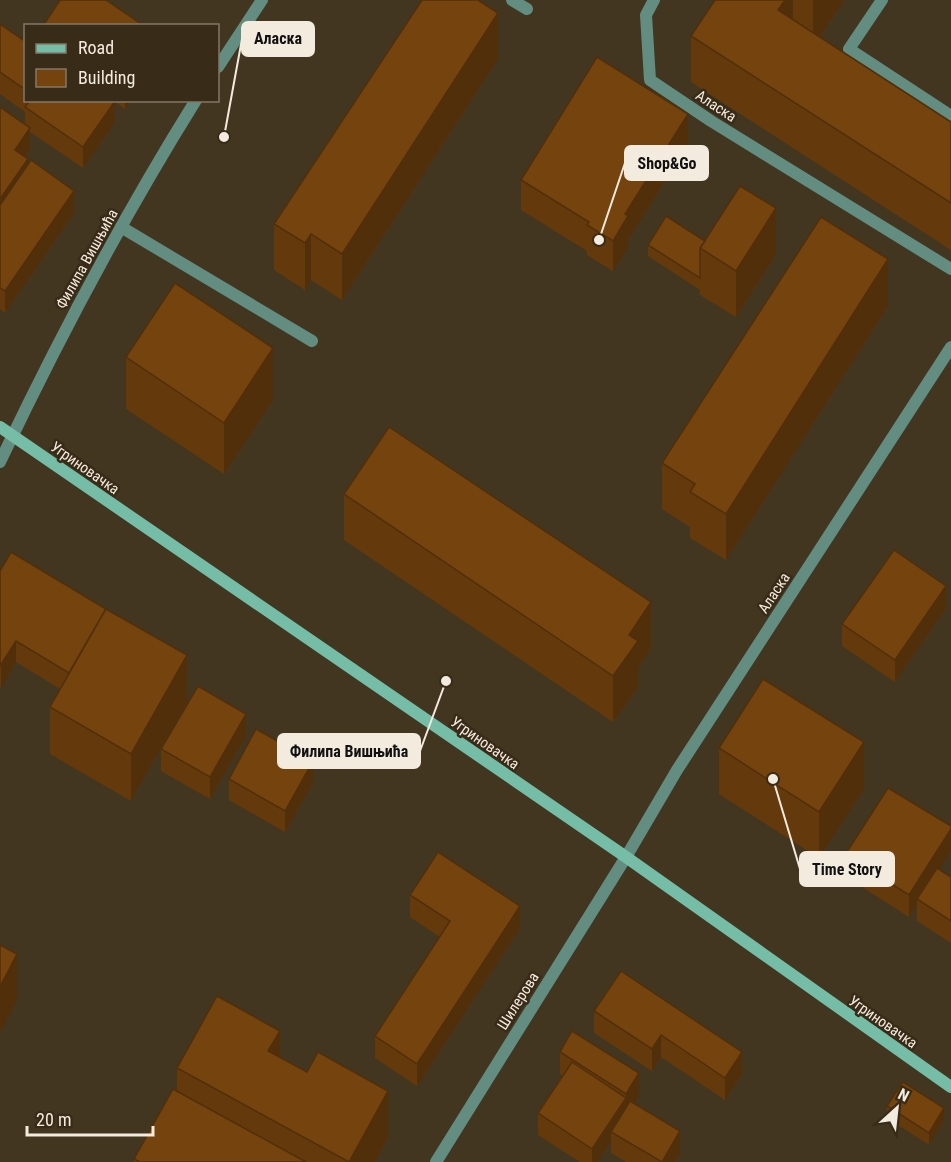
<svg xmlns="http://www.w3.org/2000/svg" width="951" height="1162" font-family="'Roboto Condensed',sans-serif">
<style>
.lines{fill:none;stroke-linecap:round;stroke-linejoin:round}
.service{stroke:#628d80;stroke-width:12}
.minor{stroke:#628d80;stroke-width:12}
.tertiary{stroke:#628d80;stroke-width:12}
.secondary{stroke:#76bda8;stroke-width:12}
.wall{fill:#643a0c}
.shaded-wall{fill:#512f0a}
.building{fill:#74430e;stroke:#512f0a;stroke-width:1.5}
.labels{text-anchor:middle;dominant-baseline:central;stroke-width:5;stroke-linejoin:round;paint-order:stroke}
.street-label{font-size:15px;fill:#f4ebdf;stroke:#382b17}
.leader{fill:none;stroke:#f4ebdf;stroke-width:2}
.callout-dot{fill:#f4ebdf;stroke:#382b17;stroke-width:2}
.callout{fill:#f4ebdf;stroke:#f4ebdf;stroke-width:2}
.callout-label{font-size:16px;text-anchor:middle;font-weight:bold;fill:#111}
</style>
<rect width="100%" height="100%" fill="#423621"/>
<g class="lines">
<g class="service">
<polyline points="512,0 527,9"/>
<polyline points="654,0 646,15 650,80 711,121 951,269"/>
<polyline points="882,0 849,49 951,116"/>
<polyline points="121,227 312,341"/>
</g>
<polyline class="minor" points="436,1162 626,857 677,770 951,347"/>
<g class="tertiary">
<polyline points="218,67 262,0"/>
<path d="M 0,462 C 59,338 123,217 196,100"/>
</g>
<polyline class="secondary" points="0,427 626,857 951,1087"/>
</g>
<g class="wall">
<polygon points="715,0 844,0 820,37 951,122 951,250 691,82 691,36"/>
<polygon points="0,24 26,42 26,100 131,100 125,109 115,102 115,122 83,168 30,132 30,149 25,157 28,165 74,213 5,313 0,309 0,107 25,125 25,112 0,94"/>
<polygon points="498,59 342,300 311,280 305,290 274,270 274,224"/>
<polygon points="688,144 628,240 628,247 613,271 587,255 587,251 521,210 521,180"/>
<polygon points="705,241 776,254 736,317 700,295 700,290 648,256 648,245"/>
<polygon points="888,306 726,560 690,538 690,527 662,509 662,463"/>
<polygon points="126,357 273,400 224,474 126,409"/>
<polygon points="344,494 651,648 638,668 638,687 613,722 344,540"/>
<polygon points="0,571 187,702 131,801 50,754 50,707 60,689 16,662 0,688"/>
<polygon points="946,608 895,682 842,646 842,624"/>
<polygon points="246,736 210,799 161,771 161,749"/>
<polygon points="719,748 864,789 819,858 719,794"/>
<polygon points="229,779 313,783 285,832 229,800"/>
<polygon points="845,855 939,869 951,877 951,943 917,921 917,904 909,917 845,876"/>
<polygon points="410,895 520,928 417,1086 375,1058 375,1036 440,937 410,917"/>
<polygon points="621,971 742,1074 725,1100 661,1057 652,1071 594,1033 594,1011"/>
<polygon points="560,1052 639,1095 634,1103 680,1153 675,1162 626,1162 611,1153 611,1141 598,1162 580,1162 538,1135 538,1113 563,1076 560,1074"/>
<polygon points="280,1057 388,1137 375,1162 134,1162 134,1159 177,1091 177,1068"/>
<polygon points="887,1106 944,1120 929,1145 887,1118"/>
</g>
<g class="shaded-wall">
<polygon points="785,0 793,0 793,34 778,10"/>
<polygon points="814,0 844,0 813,47 813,1"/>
<polygon points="498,13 498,59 342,300 342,254"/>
<polygon points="125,100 131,100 125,109"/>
<polygon points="115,101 115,122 83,168 83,147"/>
<polygon points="688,114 688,144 628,240 628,247 613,271 613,241 625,214"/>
<polygon points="30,128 30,149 15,172 15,150"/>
<polygon points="28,159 28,180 0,220 0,199"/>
<polygon points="74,191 74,213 5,313 5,291"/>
<polygon points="776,208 776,254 736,317 736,271"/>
<polygon points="311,234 311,280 305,290 305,243"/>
<polygon points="888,259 888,306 726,560 726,514"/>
<polygon points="273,348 273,400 224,474 224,423"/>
<polygon points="946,586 946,608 895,682 895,660"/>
<polygon points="651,602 651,648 638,668 638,687 613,722 613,676 629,635"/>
<polygon points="16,641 16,662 1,688 1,666"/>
<polygon points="187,655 187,702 131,801 131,754"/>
<polygon points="246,714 246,736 210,799 210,777"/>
<polygon points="864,742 864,789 819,858 819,812"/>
<polygon points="313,761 313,783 285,832 285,811"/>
<polygon points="951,829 951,851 919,901 917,899 917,904 909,917 909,895"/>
<polygon points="520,906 520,928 417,1086 417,1064"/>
<polygon points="17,954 17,1000 0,1033 0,987"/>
<polygon points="280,1031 280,1077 268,1051"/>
<polygon points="661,1035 661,1057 652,1071 652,1049"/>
<polygon points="742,1052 742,1074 725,1100 725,1078"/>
<polygon points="639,1073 639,1095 626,1116 626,1094"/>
<polygon points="388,1091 388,1137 375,1162 349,1162"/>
<polygon points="626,1098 626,1119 611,1132 611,1141 598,1162 592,1162 592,1149"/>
<polygon points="944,1108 944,1120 929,1145 929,1133"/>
<polygon points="680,1131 680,1153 675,1162 662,1162"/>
</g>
<g class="building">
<polygon points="60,0 106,0 144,26 43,26"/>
<polygon points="422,0 478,0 498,13 342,254 311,234 305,243 274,224"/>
<polygon points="715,0 785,0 778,10 951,122 951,203 691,36"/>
<polygon points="0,24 26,42 26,90 0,72"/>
<polygon points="597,57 688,114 625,214 628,216 613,241 587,225 589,222 521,180"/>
<polygon points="30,100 115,100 115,101 83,147 25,107"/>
<polygon points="0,107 30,128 15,150 28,159 0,199"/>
<polygon points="31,160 74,191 5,291 0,288 0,205"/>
<polygon points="740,186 776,208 736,271 700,248"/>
<polygon points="666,216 705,241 700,248 700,278 648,245"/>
<polygon points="821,217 888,259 726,514 690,492 695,484 662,463"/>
<polygon points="175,283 273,348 224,423 126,357"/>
<polygon points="389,427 651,602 629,635 638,641 613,676 344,494"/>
<polygon points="894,550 946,586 895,660 842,624"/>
<polygon points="11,552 106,609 69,673 16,641 0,666 0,571"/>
<polygon points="106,609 187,655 131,754 50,707"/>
<polygon points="763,679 864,742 819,812 719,748"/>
<polygon points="198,686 246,714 210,777 161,749"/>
<polygon points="256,729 313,761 285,811 229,779"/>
<polygon points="888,788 951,826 951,829 909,895 845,855"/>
<polygon points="438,852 520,906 417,1064 375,1036 450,921 410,895"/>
<polygon points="937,868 951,877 951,921 917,899"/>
<polygon points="0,945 17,954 0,987"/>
<polygon points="621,971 742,1052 725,1078 661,1035 652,1049 594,1011"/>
<polygon points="217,996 280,1031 268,1051 307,1072 318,1052 388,1091 349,1162 177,1068"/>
<polygon points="572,1031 639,1073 626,1094 560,1052"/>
<polygon points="572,1062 626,1098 592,1149 538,1113"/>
<polygon points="903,1082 944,1108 929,1133 887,1106"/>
<polygon points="173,1089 306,1162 140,1162 134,1159"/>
<polygon points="630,1101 680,1131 662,1162 611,1132"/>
</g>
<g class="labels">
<g class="street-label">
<text transform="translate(716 106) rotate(33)">Аласка</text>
<text transform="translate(87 259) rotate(-61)">Филипа Вишњића</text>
<text transform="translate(85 468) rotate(35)">Угриновачка</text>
<text transform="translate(774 593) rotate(-57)">Аласка</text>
<text transform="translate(485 743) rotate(35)">Угриновачка</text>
<text transform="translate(518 1001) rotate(-58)">Шилерова</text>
<text transform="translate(883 1022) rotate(35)">Угриновачка</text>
</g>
</g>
<path class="leader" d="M224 137L242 39M599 240L625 163M446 681L420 751M773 779L800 869"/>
<g class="callout-dot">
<circle cx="224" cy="137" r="6"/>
<circle cx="599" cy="240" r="6"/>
<circle cx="446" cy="681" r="6"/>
<circle cx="773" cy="779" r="6"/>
</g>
<g class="callout">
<rect x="242" y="22" width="72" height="34" rx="6"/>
<rect x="625" y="146" width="83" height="34" rx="6"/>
<rect x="278" y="734" width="142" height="34" rx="6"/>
<rect x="800" y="852" width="94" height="34" rx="6"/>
</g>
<g class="callout-label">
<text x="278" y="44">Аласка</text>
<text x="667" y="169">Shop&amp;Go</text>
<text x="349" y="757">Филипа Вишњића</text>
<text x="847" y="875">Time Story</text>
</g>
<rect x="24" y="24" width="195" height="78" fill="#382b17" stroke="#837867" stroke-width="1.5"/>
<rect x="36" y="44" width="30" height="9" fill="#76bda8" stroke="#837867" stroke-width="1.5"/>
<text x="78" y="54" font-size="18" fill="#f4ebdf">Road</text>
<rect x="36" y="69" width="30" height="18" fill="#74430e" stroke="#837867" stroke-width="1.5"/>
<text x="78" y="84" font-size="18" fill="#f4ebdf">Building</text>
<g transform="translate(897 1108) rotate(27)" stroke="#382b17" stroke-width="4.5" paint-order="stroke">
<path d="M0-4.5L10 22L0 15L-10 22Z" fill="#f4ebdf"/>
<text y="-9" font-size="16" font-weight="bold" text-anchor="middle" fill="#f4ebdf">N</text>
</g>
<path d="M27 1126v9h126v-9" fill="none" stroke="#f4ebdf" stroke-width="3"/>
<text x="36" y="1126" font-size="18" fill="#f4ebdf" stroke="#382b17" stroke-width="4.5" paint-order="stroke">20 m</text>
</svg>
